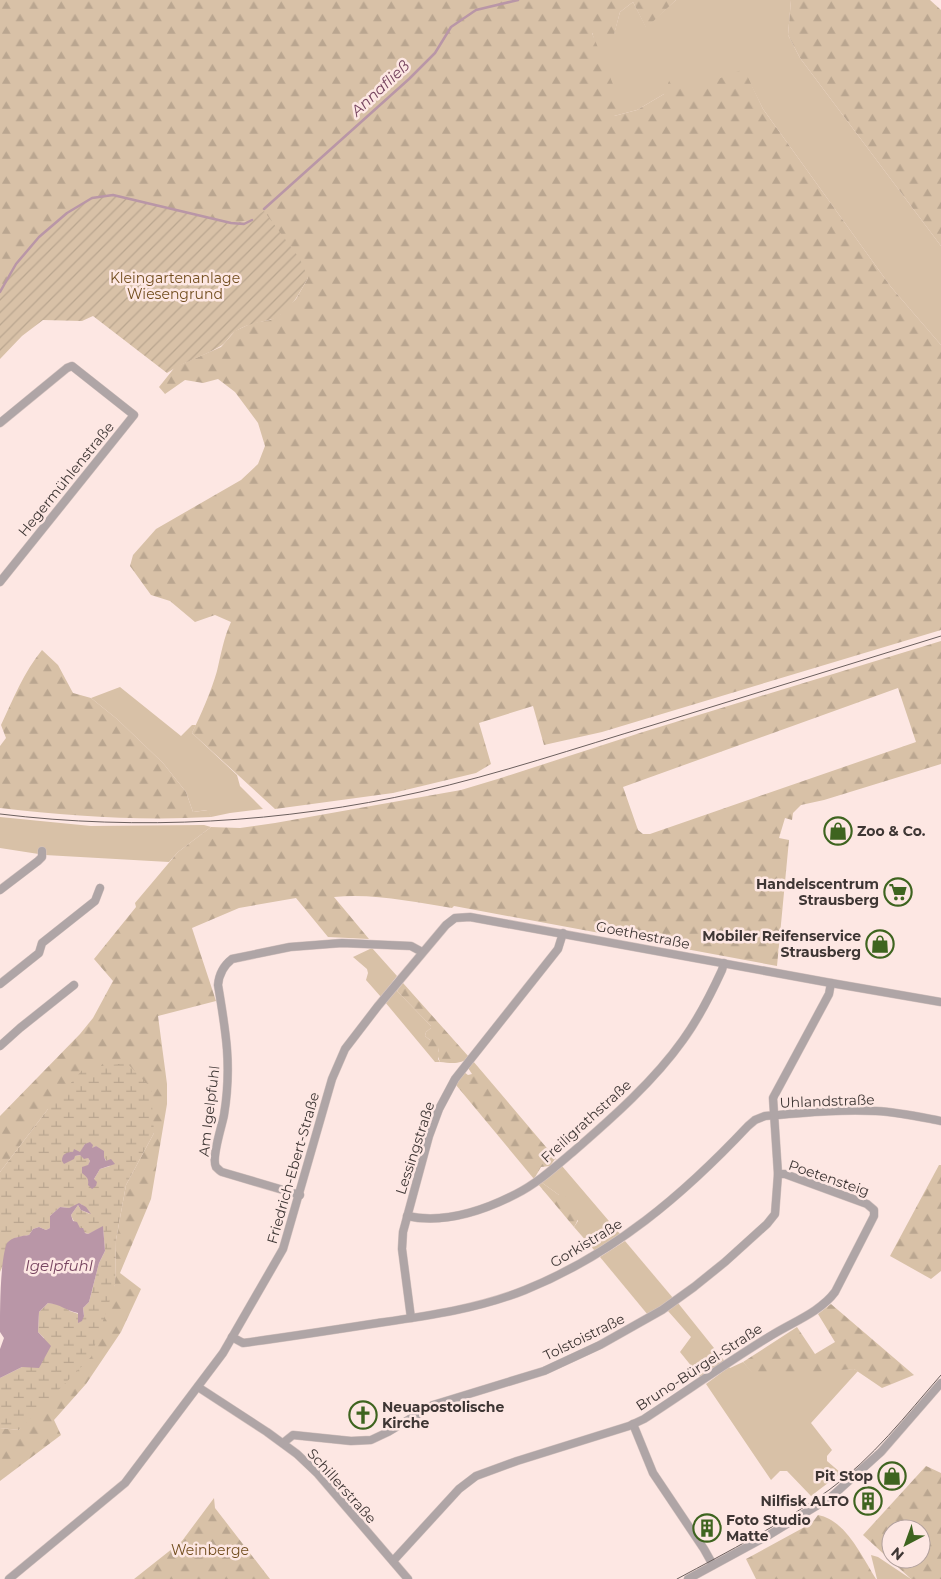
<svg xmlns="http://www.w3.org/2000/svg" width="941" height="1579" font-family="Montserrat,sans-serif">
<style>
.grass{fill:#d8c1a7}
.forest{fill:url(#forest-firs);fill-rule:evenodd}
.wetland{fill:url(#wetland-marsh);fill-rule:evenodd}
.garden{fill:url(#garden-furrows)}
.water{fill:#b996a7}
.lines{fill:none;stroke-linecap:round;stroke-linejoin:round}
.stream{stroke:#b996a7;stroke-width:2.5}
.minor-casing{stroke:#d7c4c0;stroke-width:9}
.minor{stroke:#afa5a6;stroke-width:8}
.tram{stroke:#6c605e;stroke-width:1}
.labels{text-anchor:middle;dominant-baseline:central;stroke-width:5;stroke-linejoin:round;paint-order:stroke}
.park-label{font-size:14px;fill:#724e1f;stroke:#fde7e3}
.street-label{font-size:14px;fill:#3e3634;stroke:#fde7e3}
.poi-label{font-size:14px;font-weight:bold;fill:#3e3634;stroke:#fde7e3;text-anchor:end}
.water-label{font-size:15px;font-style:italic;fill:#76445f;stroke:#fde7e3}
</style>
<defs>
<pattern id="forest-firs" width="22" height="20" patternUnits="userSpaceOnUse" patternTransform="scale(1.25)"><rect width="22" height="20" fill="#d8c1a7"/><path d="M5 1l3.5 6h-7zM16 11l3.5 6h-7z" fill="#baa690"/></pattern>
<pattern id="wetland-marsh" width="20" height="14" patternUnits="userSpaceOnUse" patternTransform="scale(1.25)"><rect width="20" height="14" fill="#d8c1a7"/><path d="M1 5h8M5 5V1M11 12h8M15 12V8" fill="none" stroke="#baa690"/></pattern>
<pattern id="garden-furrows" width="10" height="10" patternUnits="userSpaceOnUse" patternTransform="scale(1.25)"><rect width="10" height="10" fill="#d8c1a7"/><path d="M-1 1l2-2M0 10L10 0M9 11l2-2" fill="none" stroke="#baa690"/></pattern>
</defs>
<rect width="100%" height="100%" fill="#fde7e3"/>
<g class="grass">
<polygon points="676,0 791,0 788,35 800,58 941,246 941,345 891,287 763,109 752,87 692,89 664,94 637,110 614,116 592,32 614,34 620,12 633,2 646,27"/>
<polygon points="120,687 181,736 192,725 196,725 192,733 237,775 240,786 263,809 230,813 211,817 207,810 193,812 186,792 163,763 117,719 91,698"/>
<polygon points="0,817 91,826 204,825 211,827 178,852 169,862 45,855 0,848"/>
<polygon points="372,948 397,976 381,997 366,980 368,973 367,969 353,957"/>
<polygon points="402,982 403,983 397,991 431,1026 431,1028 426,1032 425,1036 431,1041 429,1044 439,1047 438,1059 440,1062 435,1062 385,1002"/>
<polygon points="562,1166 620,1234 595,1251 574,1227 578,1221 559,1195 541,1182"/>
<polygon points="625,1241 673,1298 648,1315 600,1257"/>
<polygon points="678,1303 726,1363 701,1378 680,1352 691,1337 668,1311"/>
<polygon points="743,1362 753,1373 854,1369 858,1371 811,1423 832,1450 827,1456 827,1461 841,1473 811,1496 787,1471 780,1471 771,1480 706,1384 729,1367 730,1368"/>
<polygon points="871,1555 878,1557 911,1579 877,1579"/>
</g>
<g class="forest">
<path d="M 0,0 L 676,0 L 646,28 L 633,2 L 620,12 L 614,35 L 592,33 L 619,99 L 614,116 L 637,110 L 664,94 L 671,76 L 692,89 L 744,69 L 763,109 L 891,287 L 941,345 L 941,630 L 602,732 L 544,745 L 533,706 L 479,723 L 491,764 L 476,773 L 393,793 L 275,809 L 192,733 C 202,712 211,692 217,671 C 221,654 224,637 231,622 L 215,615 L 195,622 L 170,601 L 151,595 L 130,566 L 133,555 L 156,529 L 241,480 L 258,464 L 265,446 L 258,423 L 235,392 L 218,379 L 203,383 L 185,380 L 165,394 L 159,387 L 175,367 L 221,347 L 235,331 L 252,323 L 270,320 L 281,314 L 296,299 L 308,278 L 248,221 L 231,223 L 113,195 L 92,198 L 67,213 L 39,237 L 16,264 L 0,292 Z"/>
<polygon points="791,0 930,0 941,10 941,246 800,58 788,35"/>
<path d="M 941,641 L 941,764 L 824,800 L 801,805 L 793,813 L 792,820 L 785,818 L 779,838 L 789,840 L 777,966 L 454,906 L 452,908 C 414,902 373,893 334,897 L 369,939 L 328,937 L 296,898 L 239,908 L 192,928 L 216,1001 L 158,1016 L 167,1084 L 167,1104 L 151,1199 L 120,1273 L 141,1289 L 121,1332 L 86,1384 L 54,1420 L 61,1435 L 0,1481 L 0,1428 L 19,1430 L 115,1285 L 116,1240 L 126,1185 L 154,1133 L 48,1109 L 0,1172 L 0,1116 L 80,1034 L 93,1018 L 113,981 L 94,959 L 136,907 L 135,903 L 178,852 L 211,827 L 240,828 L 275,823 L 461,790 L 501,778 L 643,732 ZM 898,688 L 916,742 L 650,834 L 643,834 L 638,830 L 623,787 Z"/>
<path d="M 42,650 L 58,665 L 73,693 L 91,698 L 117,719 L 163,763 L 186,792 L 193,812 L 208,810 L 211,817 C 140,821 70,816 0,808 L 0,746 L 6,738 L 1,725 C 13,699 24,672 42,650 Z"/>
<path d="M 403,983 L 469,1057 C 461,1065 451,1063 440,1062 L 437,1054 L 439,1051 L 439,1047 L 432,1053 L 427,1048 L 430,1040 L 425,1036 L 426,1032 L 431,1028 L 431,1026 L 397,991 Z"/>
<polygon points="473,1061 557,1160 555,1159 550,1166 541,1167 534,1179 456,1085 464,1072 468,1075 472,1074 468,1068"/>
<polygon points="939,1165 941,1165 941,1271 931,1279 890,1256"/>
<path d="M 541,1182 L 559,1195 L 564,1195 C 573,1205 584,1213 574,1227 L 538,1184 Z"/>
<polygon points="831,1304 914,1375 882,1388 854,1369 761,1376 753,1374 743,1362 797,1327 815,1354 835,1342 818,1314"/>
<path d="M 926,1466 L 941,1473 L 941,1579 L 911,1579 L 863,1535 ZM 891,1529 L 921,1529 L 921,1559 L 891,1559 Z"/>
<polygon points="214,1498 215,1508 270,1579 134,1579 182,1541"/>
<path d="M 818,1515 C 846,1520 862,1557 876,1579 L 756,1579 L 746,1559 L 812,1523 Z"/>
</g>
<path class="wetland" d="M 127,1063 L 151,1088 L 154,1133 L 126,1185 L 116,1240 L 115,1285 L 91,1357 L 19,1430 L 0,1428 L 0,1378 L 22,1367 L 44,1338 L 38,1332 L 39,1312 L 48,1303 L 60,1304 L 70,1311 L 84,1316 L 83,1308 L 89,1302 L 99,1263 L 105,1251 L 103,1227 L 88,1234 C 80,1231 74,1223 71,1215 L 78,1205 L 81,1210 L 90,1214 L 81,1204 L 69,1208 L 60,1207 L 50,1216 L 50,1228 L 46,1230 L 39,1227 L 33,1229 L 29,1235 L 15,1238 L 0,1272 L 0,1172 L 48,1109 L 84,1068 ZM 85,1144 L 91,1149 L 96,1146 L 110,1166 L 100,1169 L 94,1179 L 89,1181 C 86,1175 87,1167 90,1161 L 88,1158 L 80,1155 L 75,1156 L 69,1152 L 81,1152 Z"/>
<path class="garden" d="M 113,195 L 231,223 L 248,221 L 264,211 L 300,259 L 308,278 C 298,295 289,315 269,320 C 257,323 246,324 236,331 C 229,335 226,344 219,347 C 202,357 183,362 167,373 L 93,316 L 82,321 L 43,320 L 22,336 L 0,359 L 0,292 L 16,264 L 39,237 L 67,213 L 92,198 Z"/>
<g class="water">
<path d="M 90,1142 L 93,1145 L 92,1148 L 96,1146 L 104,1151 L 104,1157 L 106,1161 L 111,1159 L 115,1164 L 100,1169 L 94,1179 L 97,1182 L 96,1186 L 92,1189 L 88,1185 C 89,1179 87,1177 82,1173 L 82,1167 L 88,1165 L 90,1161 L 88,1158 L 84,1159 L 80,1155 L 75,1156 L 74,1159 L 64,1164 L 62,1161 C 62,1154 66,1152 73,1152 L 74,1149 L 80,1152 L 85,1144 Z"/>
<path d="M 79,1203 L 86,1207 L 91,1214 L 81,1210 L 78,1205 L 71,1215 L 73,1221 L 77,1222 L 80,1228 L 83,1228 L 85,1233 L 88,1234 L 103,1226 L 105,1251 L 99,1263 L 89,1302 L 83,1308 L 84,1316 L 82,1321 L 78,1323 L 78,1313 C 67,1311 60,1304 48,1303 L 39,1312 L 38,1332 L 51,1346 L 39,1368 L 22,1367 L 0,1378 L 0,1349 L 4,1338 L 0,1332 C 0,1310 0,1260 7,1243 C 12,1237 22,1236 29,1235 L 33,1229 L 39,1227 L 46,1230 L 50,1228 L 50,1216 L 60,1207 L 69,1208 Z"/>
</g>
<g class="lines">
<g class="stream">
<polyline points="264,209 409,79 435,53 451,27 476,10 518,0"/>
<polyline points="0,292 16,264 39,237 67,213 92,198 113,195 231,223 244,224 252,220"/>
</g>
<g class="minor-casing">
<g id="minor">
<polyline points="0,423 67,368 72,366 134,415 0,582"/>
<polyline points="0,890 38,861 42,857 42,851"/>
<polyline points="0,984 39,953 42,943 95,901 100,888"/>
<polyline points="0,1046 20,1028 74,985"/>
<path d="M 300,1195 L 222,1172 C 220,1171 218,1169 216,1167 C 211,1158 222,1126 224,1115 C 232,1067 226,1032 218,985 C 219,974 223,966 232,959 L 290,947 L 342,943 L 411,946 L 422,952"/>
<path d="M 407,1216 C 444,1224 483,1211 516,1194 C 538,1183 556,1166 574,1151 C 612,1118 654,1081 683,1040 C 699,1018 711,994 722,970 L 724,963"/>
<polyline points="411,1318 402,1249 403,1232 429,1136 439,1109 455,1079 558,949 563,933"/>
<path d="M 232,1337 L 243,1343 C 288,1337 333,1330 378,1323 C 427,1316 478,1309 525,1290 C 614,1254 683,1195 748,1126 L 755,1120 L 765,1116 C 802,1113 839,1109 876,1111 C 898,1112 920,1117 941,1121"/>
<polyline points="198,1387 267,1432 297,1454 317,1473 408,1579"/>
<polyline points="633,1424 653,1473 704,1549 713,1565"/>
<polyline points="283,1443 293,1435 351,1441 371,1440 388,1432 433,1405 544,1371 600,1345 662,1310 694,1287 725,1262 767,1224 775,1214 778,1174 773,1098 829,994 831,983"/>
<path d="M 393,1561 L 459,1489 L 476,1476 L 517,1461 L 629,1426 L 644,1419 C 687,1391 729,1361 772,1335 C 793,1322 820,1312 835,1292 L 874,1216 L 874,1210 L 867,1204 L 785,1174 L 778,1174"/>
<polyline points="9,1579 125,1483 223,1353 283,1249 332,1079 345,1049 378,1006 446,925 455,918 470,917 831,983 941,1002"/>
<polyline points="688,1579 769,1535 831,1497 881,1452 941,1383"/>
</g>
</g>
<use href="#minor" class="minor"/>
<g class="tram">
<path d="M 0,814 C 139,831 283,823 420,792 C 499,774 576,748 653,725 C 749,695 845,666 941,636"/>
<path d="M 677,1579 C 729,1551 782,1524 829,1490 C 873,1458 906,1415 941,1375"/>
</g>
</g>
<defs>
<g id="shop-ring" transform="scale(1.4375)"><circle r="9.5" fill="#fde7e3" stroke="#3e641f" stroke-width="1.5"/><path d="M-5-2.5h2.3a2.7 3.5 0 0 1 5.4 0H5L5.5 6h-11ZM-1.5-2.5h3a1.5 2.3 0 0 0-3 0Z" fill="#3e641f"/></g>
<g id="supermarket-ring" transform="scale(1.4375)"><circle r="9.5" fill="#fde7e3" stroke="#3e641f" stroke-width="1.5"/><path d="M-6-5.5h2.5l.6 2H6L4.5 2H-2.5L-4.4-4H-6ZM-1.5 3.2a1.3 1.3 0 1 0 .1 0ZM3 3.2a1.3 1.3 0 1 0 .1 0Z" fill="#3e641f"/></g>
<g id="church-ring" transform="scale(1.4375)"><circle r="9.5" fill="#fde7e3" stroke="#3e641f" stroke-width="1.5"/><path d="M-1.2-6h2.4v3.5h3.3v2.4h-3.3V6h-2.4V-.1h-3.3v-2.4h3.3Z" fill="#3e641f"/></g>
<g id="building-ring" transform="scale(1.4375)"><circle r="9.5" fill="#fde7e3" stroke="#3e641f" stroke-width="1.5"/><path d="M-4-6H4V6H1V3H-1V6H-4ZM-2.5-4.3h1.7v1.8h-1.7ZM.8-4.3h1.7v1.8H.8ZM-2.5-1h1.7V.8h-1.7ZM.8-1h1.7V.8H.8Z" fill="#3e641f"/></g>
</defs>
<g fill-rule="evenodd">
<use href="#shop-ring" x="838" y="831"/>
<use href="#supermarket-ring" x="898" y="892"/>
<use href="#shop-ring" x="880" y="944"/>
<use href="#church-ring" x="363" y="1415"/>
<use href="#shop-ring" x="892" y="1476"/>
<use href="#building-ring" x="868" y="1501"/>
<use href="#building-ring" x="707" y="1528"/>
</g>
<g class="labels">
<g class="park-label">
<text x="175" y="278">Kleingartenanlage<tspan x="175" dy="16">Wiesengrund</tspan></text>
<text x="210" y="1550">Weinberge</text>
</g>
<g class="street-label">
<text transform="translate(66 479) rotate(-51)">Hegermühlenstraße</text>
<text transform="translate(643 935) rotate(11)">Goethestraße</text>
<text transform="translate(827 1101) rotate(-2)">Uhlandstraße</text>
<text transform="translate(209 1111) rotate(-83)">Am Igelpfuhl</text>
<text transform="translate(586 1121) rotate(-42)">Freiligrathstraße</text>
<text transform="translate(415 1148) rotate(-72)">Lessingstraße</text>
<text transform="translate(293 1168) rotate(-74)">Friedrich-Ebert-Straße</text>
<text transform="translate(829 1178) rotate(19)">Poetensteig</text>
<text transform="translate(586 1243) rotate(-31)">Gorkistraße</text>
<text transform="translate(584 1337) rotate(-26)">Tolstoistraße</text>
<text transform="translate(699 1367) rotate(-33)">Bruno-Bürgel-Straße</text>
<text transform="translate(342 1486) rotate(48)">Schillerstraße</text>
</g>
<g class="poi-label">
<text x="857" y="831" text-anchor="start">Zoo &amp; Co.</text>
<text x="879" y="884">Handelscentrum<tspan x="879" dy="16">Strausberg</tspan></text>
<text x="861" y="936">Mobiler Reifenservice<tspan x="861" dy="16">Strausberg</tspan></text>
<text x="382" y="1407" text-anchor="start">Neuapostolische<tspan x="382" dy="16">Kirche</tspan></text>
<text x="873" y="1476">Pit Stop</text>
<text x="849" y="1501">Nilfisk ALTO</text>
<text x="726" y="1520" text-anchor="start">Foto Studio<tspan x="726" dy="16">Matte</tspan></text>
</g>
<g class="water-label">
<text transform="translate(380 88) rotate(-43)">Annafließ</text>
<text x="59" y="1265">Igelpfuhl</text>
</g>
</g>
<g transform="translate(906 1544) rotate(221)"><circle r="24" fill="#fde7e3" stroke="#b1a09d"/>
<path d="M0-4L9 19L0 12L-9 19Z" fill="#3e641f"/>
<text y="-8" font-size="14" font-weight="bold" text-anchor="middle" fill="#3e3634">N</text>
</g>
</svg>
